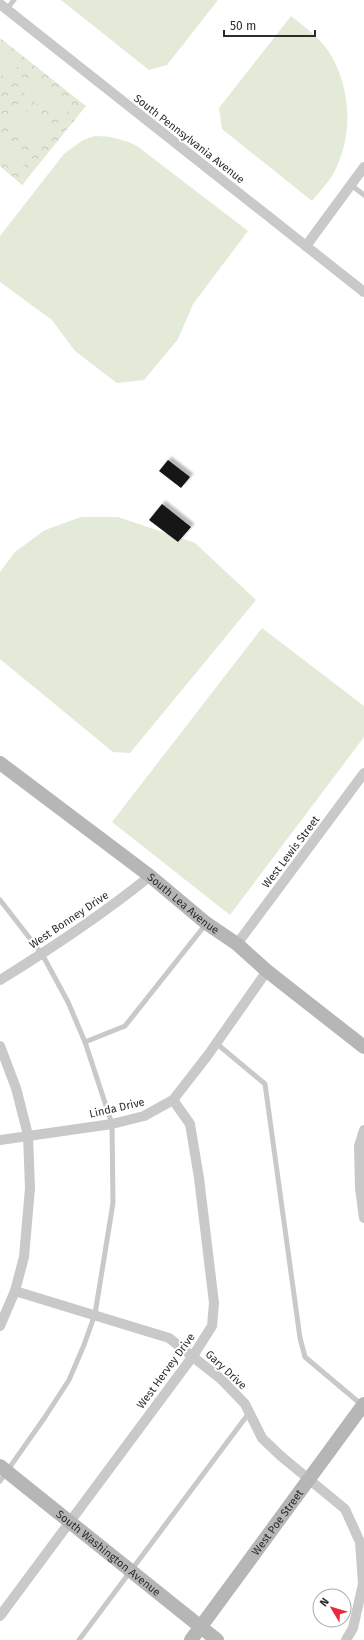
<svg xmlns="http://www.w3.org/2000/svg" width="364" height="1640" font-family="'Fira Sans',sans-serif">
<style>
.park{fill:url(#park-crowns)}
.garden{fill:#e3ead8}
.building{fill:#131313;filter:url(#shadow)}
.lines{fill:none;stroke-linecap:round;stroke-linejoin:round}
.lane{stroke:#c9c9c9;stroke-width:5}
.street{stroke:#c9c9c9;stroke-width:10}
.secondary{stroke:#b6b6b6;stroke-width:14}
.labels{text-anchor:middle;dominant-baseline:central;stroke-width:4;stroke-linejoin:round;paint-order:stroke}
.street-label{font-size:11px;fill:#2c2c2c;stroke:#fff}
</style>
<defs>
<pattern id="park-crowns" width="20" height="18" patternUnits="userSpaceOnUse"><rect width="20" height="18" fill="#e3ead8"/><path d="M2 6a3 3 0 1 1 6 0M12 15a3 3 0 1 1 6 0" fill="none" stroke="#c3c9ba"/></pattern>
<filter id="shadow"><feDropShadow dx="3.5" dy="-3.5" stdDeviation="1" flood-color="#0004"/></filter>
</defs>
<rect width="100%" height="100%" fill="#fff"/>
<polygon class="park" points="0,38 86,106 22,185 0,166"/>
<g class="garden">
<polygon points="61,0 218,0 167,65 149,70"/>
<path d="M 291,16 C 306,28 323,40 332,57 C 350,90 353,131 337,166 C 332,179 321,190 312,201 L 222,129 L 219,108 Z"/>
<polygon points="0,47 20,63 7,79 0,74"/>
<polygon points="37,78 72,105 59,121 24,94"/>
<polygon points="17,104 51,131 39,147 4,120"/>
<polygon points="0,133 30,158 17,174 0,160"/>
<path d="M 95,136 C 110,136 123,139 137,146 L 248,231 L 193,304 L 178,339 L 144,380 L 117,383 L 75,351 L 52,320 L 0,282 L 0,236 L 64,154 L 83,140 Z"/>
<polygon points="81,517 118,517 195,543 256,600 130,753 113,752 0,659 0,572 15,552 45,530"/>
<polygon points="262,628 364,706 364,737 230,915 112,822"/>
</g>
<g class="building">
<polygon points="168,460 190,477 181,488 159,471"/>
<polygon points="162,504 191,527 178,542 149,520"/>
</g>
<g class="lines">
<g class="lane">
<polyline points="6,10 14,0"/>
<polyline points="351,185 364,195"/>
<polyline points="0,900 42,954 68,1002 85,1042 112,1124 113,1203 95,1314 84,1345 69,1380 45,1417 0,1481"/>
<polyline points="85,1042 125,1026 206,924"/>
<polyline points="216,1043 265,1084 300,1338 305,1357 362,1405"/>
<polyline points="79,1640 249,1413"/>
</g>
<g class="street">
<polyline points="0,4 364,292"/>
<polyline points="306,246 364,167"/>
<polyline points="237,944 364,773"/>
<path d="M 0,980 C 52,948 102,915 150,876"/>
<polyline points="0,1046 16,1088 28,1135 30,1188 24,1257 15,1291 0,1326"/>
<polyline points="364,1130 359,1146 360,1188 364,1218"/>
<polyline points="0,1140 112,1124 144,1116 173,1100 208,1055 267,971"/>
<polyline points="15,1291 169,1338 221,1379 245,1404 262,1438 282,1457 345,1509 360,1542 363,1584 353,1628 346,1640"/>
<polyline points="0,1616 193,1356 212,1326 214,1303 199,1178 190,1124 173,1100"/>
</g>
<g class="secondary">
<path id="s1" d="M 0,763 L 150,876 L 206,923 L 237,944 L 267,971 L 364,1047"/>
<path id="s2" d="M 0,1466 L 217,1640"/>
<path id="s3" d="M 191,1640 L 364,1404"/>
</g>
</g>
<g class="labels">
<g class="street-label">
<text transform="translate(189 139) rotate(38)">South Pennsylvania Avenue</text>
<text transform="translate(291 852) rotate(-53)">West Lewis Street</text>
<text stroke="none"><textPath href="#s1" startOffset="231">South Lea Avenue</textPath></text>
<text transform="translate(69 920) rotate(-34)">West Bonney Drive</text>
<text transform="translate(117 1108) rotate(-13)">Linda Drive</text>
<text transform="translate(226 1370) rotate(43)">Gary Drive</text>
<text transform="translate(166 1371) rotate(-54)">West Hervey Drive</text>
<text stroke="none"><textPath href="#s3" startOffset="146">West Poe Street</textPath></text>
<text stroke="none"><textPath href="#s2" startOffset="139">South Washington Avenue</textPath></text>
</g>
</g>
<g transform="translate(332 1608) rotate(308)"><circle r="19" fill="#ffffff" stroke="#ababab"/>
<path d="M0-3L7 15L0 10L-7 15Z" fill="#ea273e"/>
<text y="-6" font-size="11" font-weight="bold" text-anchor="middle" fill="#2c2c2c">N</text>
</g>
<path d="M224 30v6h91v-6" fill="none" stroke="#2c2c2c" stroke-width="2"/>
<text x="230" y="30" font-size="12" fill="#2c2c2c" stroke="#ffffff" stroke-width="3" paint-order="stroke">50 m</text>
</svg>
